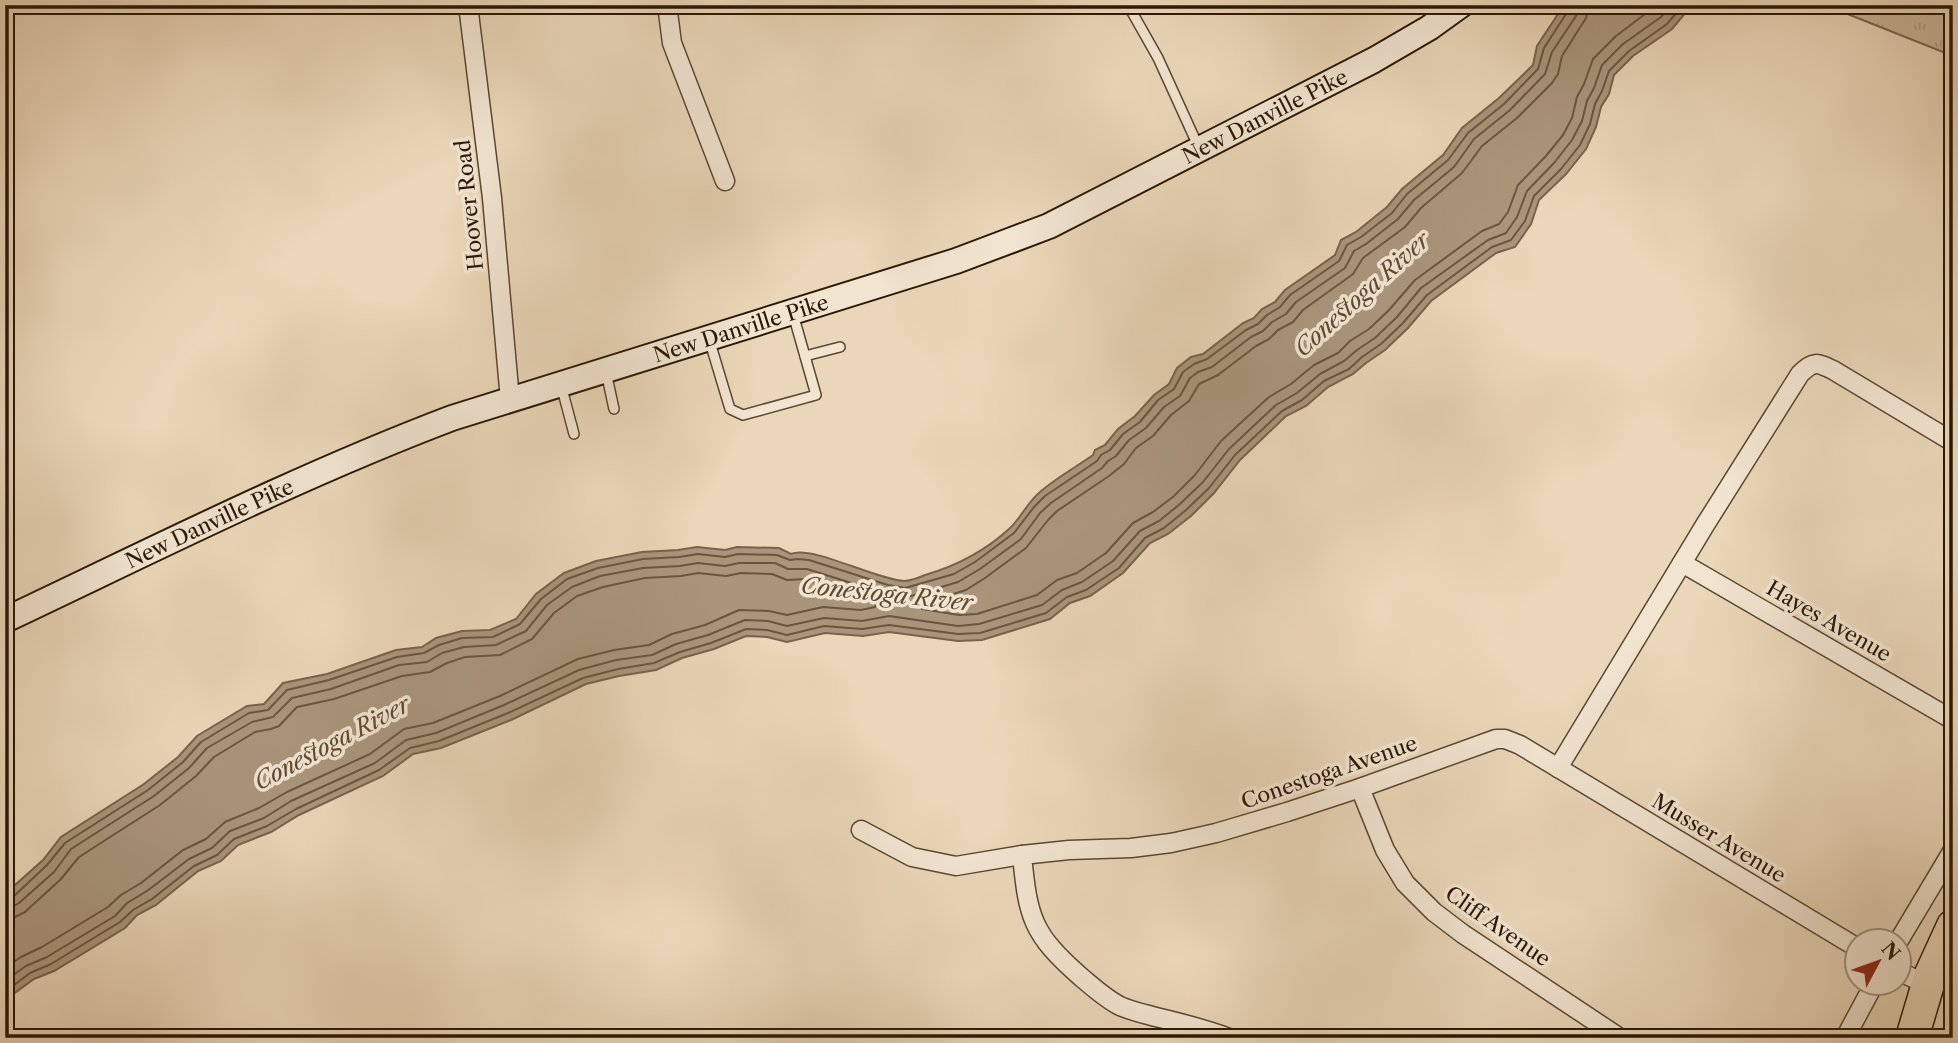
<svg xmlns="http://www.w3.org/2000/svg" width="1958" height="1043" font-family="'Libre Caslon Text',serif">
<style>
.park{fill:url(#park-tufts);stroke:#7a6750;stroke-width:2}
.water{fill:#a9957b;stroke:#76634c;stroke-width:2}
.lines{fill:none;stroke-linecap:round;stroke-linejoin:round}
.shore{stroke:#6a5640;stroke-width:2}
.lane-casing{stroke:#5a4832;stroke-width:12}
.street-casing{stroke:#5a4832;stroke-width:21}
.secondary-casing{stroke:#2a1806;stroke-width:28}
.highway-casing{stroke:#2a1806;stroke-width:35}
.lane{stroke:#f1e4d1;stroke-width:9}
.street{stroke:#f1e4d1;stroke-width:18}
.secondary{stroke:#f1e4d1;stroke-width:24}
.highway{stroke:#ead6b8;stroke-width:32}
.labels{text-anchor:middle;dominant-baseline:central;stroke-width:7;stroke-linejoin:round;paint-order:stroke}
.street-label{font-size:21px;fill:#2a1806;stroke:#f1e4d1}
.water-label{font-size:23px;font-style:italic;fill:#5d4a35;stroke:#f1e4d1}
</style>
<defs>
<pattern id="park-tufts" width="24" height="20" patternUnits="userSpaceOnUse" patternTransform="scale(1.75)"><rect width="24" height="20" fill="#c9b69a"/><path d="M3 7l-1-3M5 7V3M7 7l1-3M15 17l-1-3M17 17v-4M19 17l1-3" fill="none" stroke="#ad9c83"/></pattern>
</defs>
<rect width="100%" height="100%" fill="#ead6b8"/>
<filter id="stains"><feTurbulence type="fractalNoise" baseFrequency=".00286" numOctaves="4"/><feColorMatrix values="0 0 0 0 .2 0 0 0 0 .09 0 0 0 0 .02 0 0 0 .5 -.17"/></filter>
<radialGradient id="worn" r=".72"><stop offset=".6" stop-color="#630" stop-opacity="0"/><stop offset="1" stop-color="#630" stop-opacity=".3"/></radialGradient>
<polygon class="park" points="1825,5 1953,5 1953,56"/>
<path class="water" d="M 1564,5 L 1692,5 L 1672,29 L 1633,56 L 1614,75 L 1609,94 L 1601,107 L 1596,127 L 1586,149 L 1566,174 L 1539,200 L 1531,224 L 1515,247 L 1496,253 L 1431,301 L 1408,328 L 1385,350 L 1366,363 L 1353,374 L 1328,387 L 1306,406 L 1286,416 L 1240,460 L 1214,493 L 1191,516 L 1168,534 L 1150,543 L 1123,573 L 1090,596 L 1070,603 L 1050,619 L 982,640 L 958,641 L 889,632 L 863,636 L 825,633 L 787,642 L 767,637 L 746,636 L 714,649 L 682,658 L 656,670 L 619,676 L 586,684 L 511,720 L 441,748 L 413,754 L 383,776 L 299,815 L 271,832 L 238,845 L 221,861 L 198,871 L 156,905 L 137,915 L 125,928 L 54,971 L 34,979 L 5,1000 L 5,894 L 43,860 L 61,837 L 144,784 L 178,757 L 197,736 L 247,706 L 264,704 L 283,683 L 327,674 L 396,650 L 422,647 L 436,638 L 462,631 L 490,630 L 516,619 L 536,594 L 564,573 L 596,561 L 642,552 L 678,550 L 697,547 L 725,550 L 737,547 L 779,548 L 791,554 C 812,545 877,580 904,581 C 911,581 918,578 925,575 C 956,566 985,551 1009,529 C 1021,518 1027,503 1040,492 C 1056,478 1076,467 1093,455 L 1095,450 L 1105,445 L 1118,429 L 1135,416 L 1154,395 L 1169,384 L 1177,368 L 1191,357 L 1203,354 L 1243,323 L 1254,318 L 1262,309 L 1275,302 L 1285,290 L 1335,255 L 1341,240 L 1356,232 L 1387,207 L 1402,189 L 1443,155 L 1462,128 L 1499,98 L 1533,65 L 1537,46 Z"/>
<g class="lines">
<g class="shore">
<polyline points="1588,5 1586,18 1562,56 1558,74 1552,83 1517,118 1482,146 1462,173 1421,208 1405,227 1363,258 1353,274 1303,310 1293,322 1278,330 1269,339 1256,346 1218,375 1199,384 1189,401 1171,415 1153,436 1136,448 1124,464 1109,476 1057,511 1048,520 1026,548 985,578 966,590 924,603 922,606 922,609 959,615 977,614 1037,595 1057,580 1077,573 1106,553 1133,523 1153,512 1174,496 1195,475 1221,441 1269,397 1291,384 1314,365 1338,353 1350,341 1369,329 1389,310 1415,280 1482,231 1499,224 1508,212 1518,185 1546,156 1563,135 1572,118 1577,97 1584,84 1593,59 1616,36 1657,5"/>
<polyline points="5,898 13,897 47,865 65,843 148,790 183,762 201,742 249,713 268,710 287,690 329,680 397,657 424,653 439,645 462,638 493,637 520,624 541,599 567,579 598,568 643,559 679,557 698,554 725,557 738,554 777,555 790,560 797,559 809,560 888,585 905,588 954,574 975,562 1014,533 1034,507 1045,496 1097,461 1101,455 1110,450 1123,434 1140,422 1158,400 1174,389 1183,372 1194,364 1207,359 1246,330 1258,324 1267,315 1280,307 1290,295 1339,261 1347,245 1361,237 1392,213 1407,194 1448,160 1468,133 1504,104 1538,69 1544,48 1568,11 1569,5"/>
<polyline points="5,907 12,907 19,903 54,872 71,849 154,796 189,768 207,748 252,722 273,717 292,698 331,689 399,665 427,662 442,653 464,647 496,645 526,631 547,605 572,587 600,576 643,568 680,566 698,563 725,566 739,563 775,563 788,569 807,569 886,594 911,596 958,582 980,569 1021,539 1040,513 1051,503 1102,468 1108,461 1116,456 1129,440 1146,428 1164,407 1180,396 1190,378 1198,372 1212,367 1251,337 1263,331 1272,322 1286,314 1296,302 1345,268 1354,251 1366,244 1398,219 1414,200 1454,167 1474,139 1510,110 1545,74 1552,52 1576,16 1578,5"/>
<polyline points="5,918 15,917 25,912 61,879 79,857 160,805 196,776 214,757 255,732 271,729 279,726 297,707 334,699 402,676 430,672 447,663 465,657 500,655 532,639 554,613 577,596 603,587 645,578 681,576 698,573 726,576 741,573 772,574 787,580 805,579 876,603 875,607 861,610 823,607 787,615 769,611 739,610 705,625 672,634 649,645 614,650 578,659 500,696 433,723 404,729 370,754 287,792 259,808 225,822 206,839 183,850 141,883 121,895 108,907 42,947 21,957 5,968"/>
<polyline points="5,981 26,966 47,957 115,916 127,903 147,891 189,859 212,848 230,831 264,818 291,801 375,763 406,740 436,733 504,705 579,670 616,660 652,655 676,644 708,635 745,620 768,621 787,626 824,618 862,621 889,616 958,626 979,624 1042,605 1062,590 1082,582 1113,561 1140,531 1159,521 1180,504 1203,482 1229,449 1276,405 1297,393 1320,374 1344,361 1357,350 1375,338 1397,317 1421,288 1488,240 1506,233 1517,217 1527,191 1554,163 1572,140 1582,121 1587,101 1594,88 1602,65 1623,44 1661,17 1671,5"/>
<polyline points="5,992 30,973 51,964 120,922 133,910 152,899 194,866 217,855 234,839 267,826 296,809 379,770 410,748 439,741 508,713 583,678 618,669 654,663 680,652 711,643 746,629 767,630 787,635 824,626 862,629 889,625 958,634 980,633 1046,613 1067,597 1086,590 1119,568 1145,538 1164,528 1186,510 1209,488 1235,455 1282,411 1302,400 1324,381 1349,369 1362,357 1381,344 1403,323 1427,295 1492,247 1511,240 1525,221 1534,196 1561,169 1580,145 1590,124 1595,104 1602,91 1609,71 1629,51 1667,24 1683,5"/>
</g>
<g class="lane-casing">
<g id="lane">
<polyline points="1128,5 1158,58 1199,148"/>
<polyline points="709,339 730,409 743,415 816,395 793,314"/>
<polyline points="805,356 840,347"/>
<polyline points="606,372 614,409"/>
<polyline points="561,385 574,434"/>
</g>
</g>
<g class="street-casing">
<g id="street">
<polyline points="468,5 492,198 510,400"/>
<polyline points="667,5 672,43 725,181"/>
<polyline points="1682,563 1953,720"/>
<path d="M 1558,768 L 1705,525 L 1800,374 C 1814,361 1816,362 1833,370 L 1953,442"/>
<polyline points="1360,788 1385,850 1405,883 1434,912 1463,934 1620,1038"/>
<polyline points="861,830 912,857 956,866 1022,855"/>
<polyline points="1898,942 1953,850"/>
<polyline points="1898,971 1928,985"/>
<path d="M 1229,1038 C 1206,1029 1181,1023 1156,1017 C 1145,1014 1131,1011 1120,1006 C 1106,999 1093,987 1081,977 C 1032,934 1028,918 1022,855 L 1069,850 L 1131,848 L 1171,843 L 1216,833 L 1287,812 L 1360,788 L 1496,739 L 1505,739 L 1520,745 L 1856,947"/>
<polyline points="1845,1038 1874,984"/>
</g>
</g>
<g class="secondary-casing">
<g id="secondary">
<path id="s1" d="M 5,620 C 153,550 299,476 452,418 L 956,261 L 1049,226 L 1374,60 L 1429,28 L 1461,5"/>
</g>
</g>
<g class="highway-casing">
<polyline id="highway" points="1912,1038 1931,974 1953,926"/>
</g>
<use href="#lane" class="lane"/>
<use href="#street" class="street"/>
<use href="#secondary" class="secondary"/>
<use href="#highway" class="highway"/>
</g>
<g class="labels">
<g class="street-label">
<text stroke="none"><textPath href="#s1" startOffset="1360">New Danville Pike</textPath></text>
<text transform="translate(469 205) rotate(-96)">Hoover Road</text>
<text stroke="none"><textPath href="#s1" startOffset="793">New Danville Pike</textPath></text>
<text stroke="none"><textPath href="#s1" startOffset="226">New Danville Pike</textPath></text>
<text transform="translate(1829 621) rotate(30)">Hayes Avenue</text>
<text transform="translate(1329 772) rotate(-19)">Conestoga Avenue</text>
<text transform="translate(1719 838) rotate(31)">Musser Avenue</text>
<text transform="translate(1498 926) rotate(35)">Cliff Avenue</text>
</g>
<g class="water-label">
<text transform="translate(1362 294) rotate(-42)">Conestoga River</text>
<text transform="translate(887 594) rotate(6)">Conestoga River</text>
<text transform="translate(332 743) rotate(-28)">Conestoga River</text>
</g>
</g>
<rect width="1958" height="1043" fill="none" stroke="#ead6b8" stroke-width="28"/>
<rect x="7" y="7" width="1944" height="1029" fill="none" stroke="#2a1806" stroke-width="3.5"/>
<rect x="14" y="14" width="1930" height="1015" fill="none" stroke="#2a1806" stroke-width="2"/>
<g transform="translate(1878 962) rotate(49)"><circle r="33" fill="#f1e4d1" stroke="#a19280" stroke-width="2"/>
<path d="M0-5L12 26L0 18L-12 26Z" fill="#8f2418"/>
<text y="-10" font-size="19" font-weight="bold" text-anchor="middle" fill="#2a1806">N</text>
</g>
<rect width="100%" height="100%" filter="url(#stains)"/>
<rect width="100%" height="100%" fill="url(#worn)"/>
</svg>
